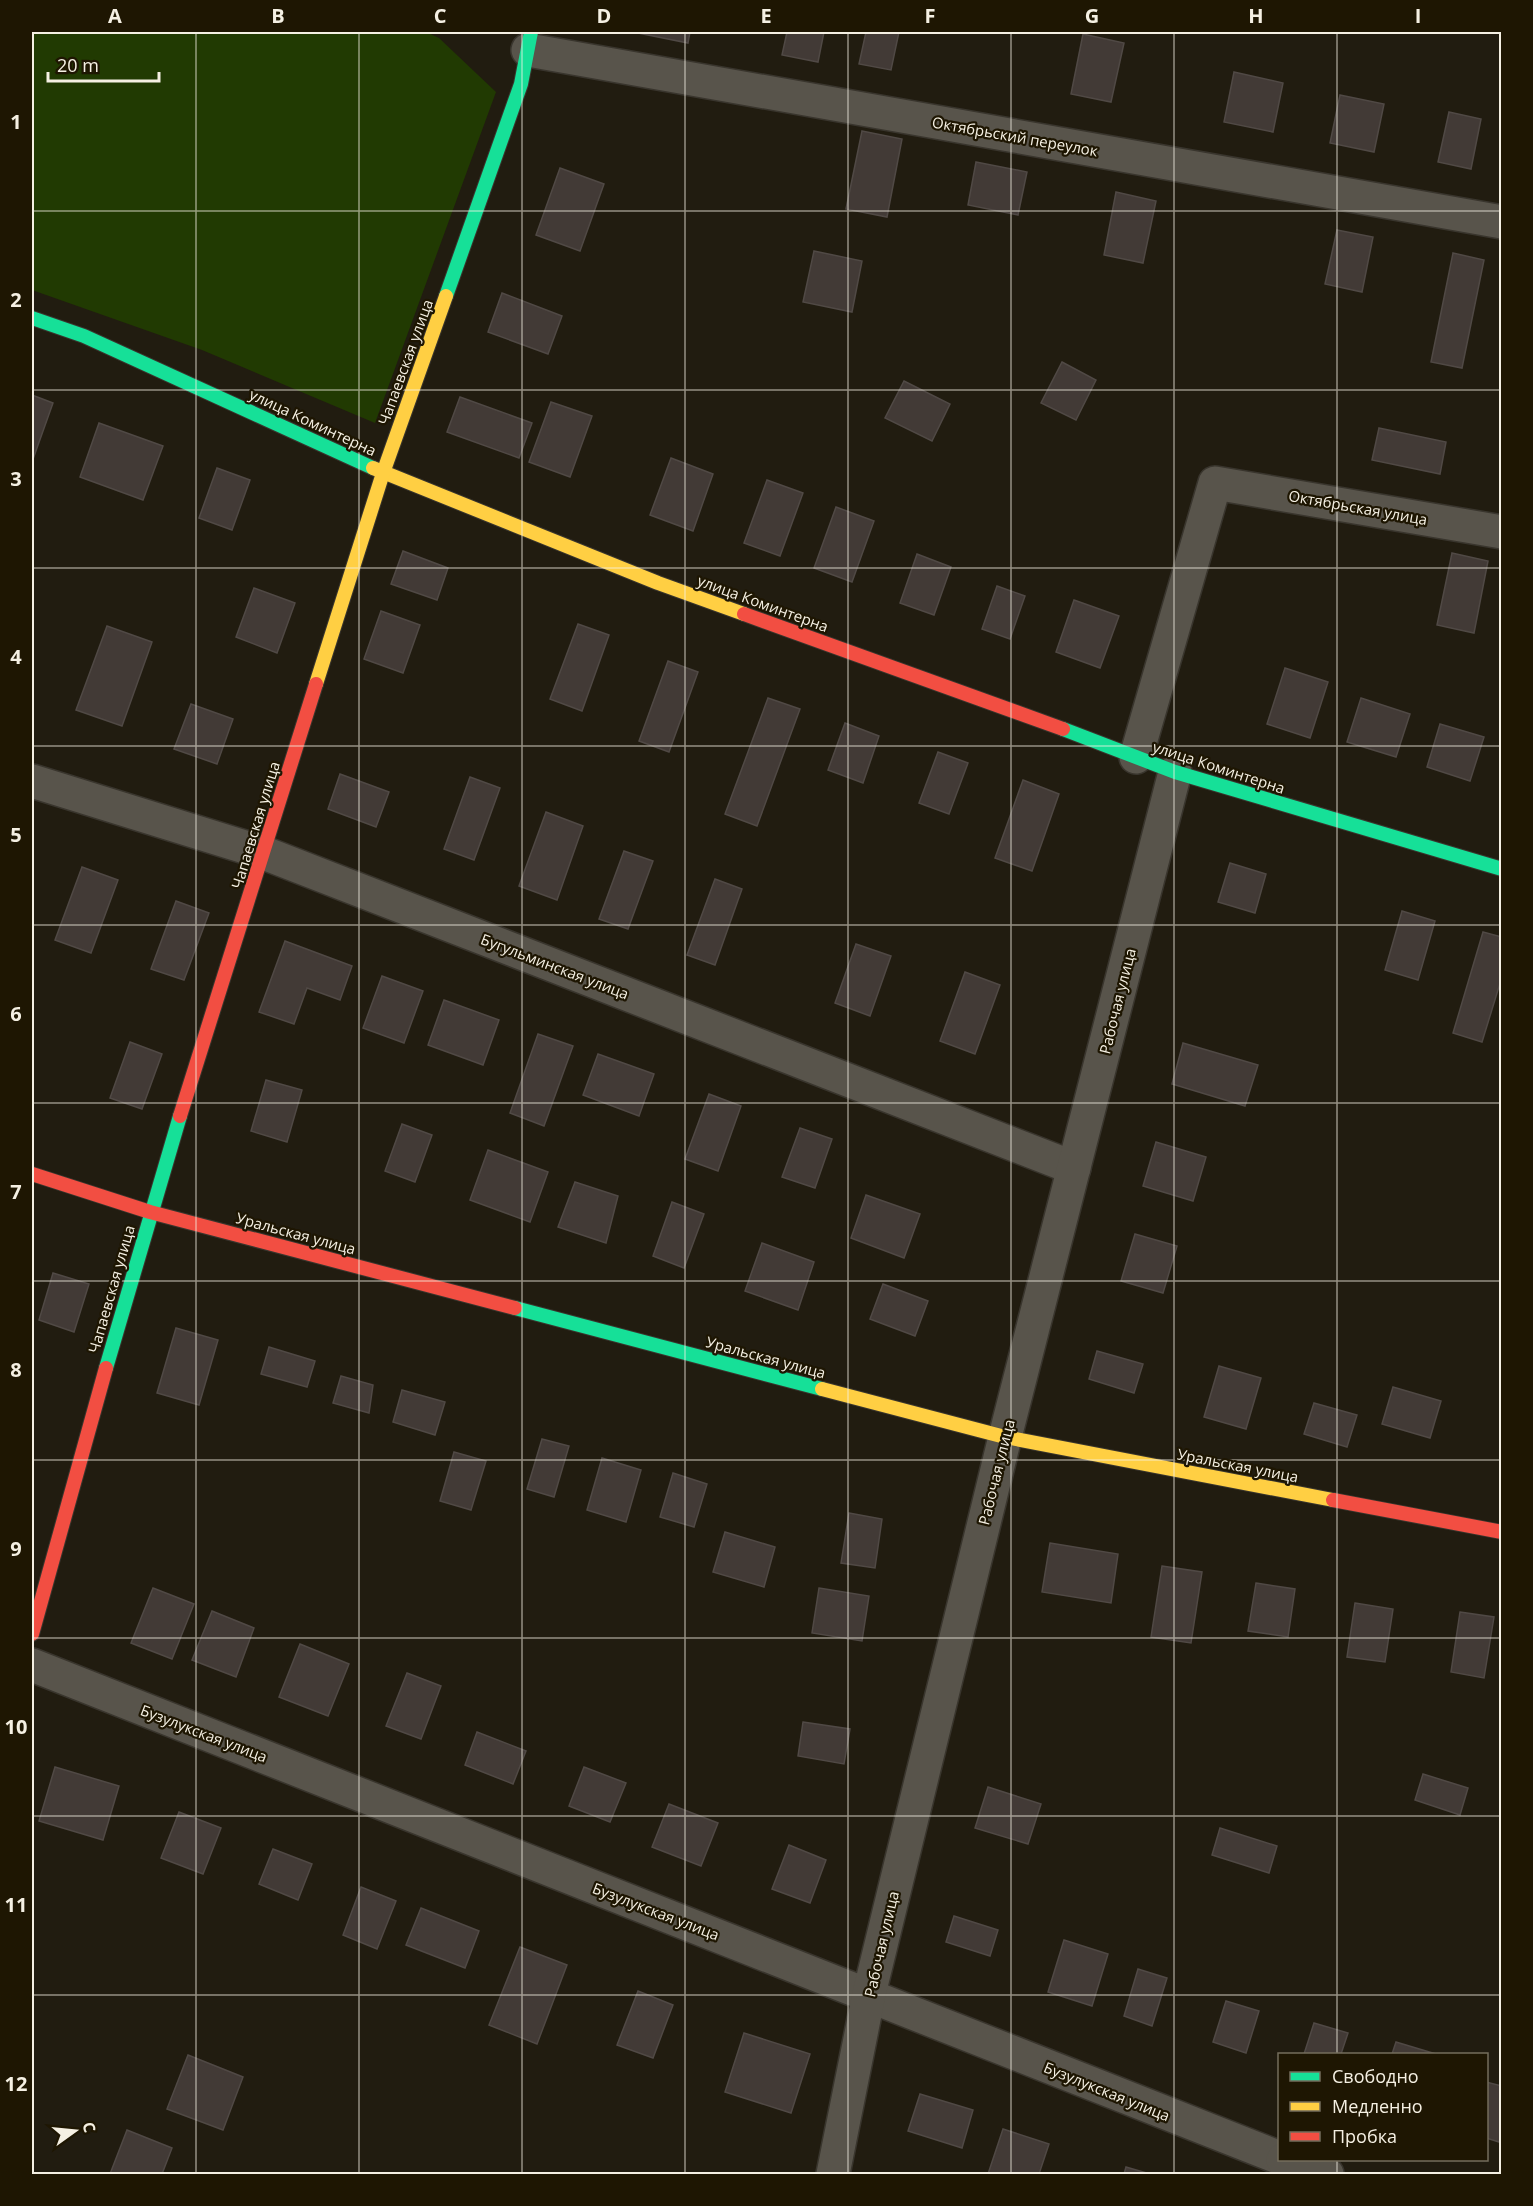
<svg xmlns="http://www.w3.org/2000/svg" width="1533" height="2206" font-family="'Open Sans',sans-serif">
<style>
.green{fill:#213a02}
.building{fill:#423a36;stroke:#504945;stroke-width:1.5}
.lines{fill:none;stroke-linecap:round;stroke-linejoin:round}
.street-casing{stroke:#39352d;stroke-width:36}
.fast-casing{stroke:#39352d;stroke-width:16}
.slow-casing{stroke:#39352d;stroke-width:16}
.jam-casing{stroke:#39352d;stroke-width:16}
.street{stroke:#58544b;stroke-width:33}
.fast{stroke:#16e098;stroke-width:14}
.slow{stroke:#ffcf43;stroke-width:14}
.jam{stroke:#f24e42;stroke-width:14}
.grid{fill:none;stroke:#f5f0e3;stroke-width:1.5;stroke-opacity:0.55}
.labels{text-anchor:middle;dominant-baseline:central;stroke-width:4.5;stroke-linejoin:round;paint-order:stroke}
.street-label{font-size:15px;fill:#f5f0e3;stroke:#1e1602}
.neatline{fill:none;stroke:#f5f0e3;stroke-width:2}
.grid-label{font-size:20px;text-anchor:middle;font-weight:bold;fill:#f5f0e3}
</style>
<rect width="100%" height="100%" fill="#211c10"/>
<polygon class="green" points="32,32 426,32 439,38 496,92 375,423 202,350 32,290"/>
<g class="building">
<polygon points="633,32 690,32 688,43"/>
<polygon points="787,32 824,32 818,62 782,55"/>
<polygon points="866,32 899,32 891,70 859,64"/>
<polygon points="1083,34 1124,43 1111,102 1071,94"/>
<polygon points="1234,72 1283,83 1273,132 1224,122"/>
<polygon points="1340,95 1384,104 1374,152 1330,143"/>
<polygon points="1449,112 1481,119 1471,169 1438,162"/>
<polygon points="862,131 902,139 887,217 846,209"/>
<polygon points="976,162 1027,172 1018,215 968,205"/>
<polygon points="560,168 604,184 580,251 536,235"/>
<polygon points="1116,192 1156,201 1143,263 1104,255"/>
<polygon points="1337,230 1373,237 1362,292 1325,284"/>
<polygon points="814,251 862,261 852,312 803,302"/>
<polygon points="1453,253 1484,260 1462,368 1431,362"/>
<polygon points="502,293 562,316 548,354 488,332"/>
<polygon points="1062,362 1096,380 1076,420 1041,403"/>
<polygon points="904,381 950,404 932,441 885,418"/>
<polygon points="32,395 53,403 32,462"/>
<polygon points="460,397 532,423 519,458 447,432"/>
<polygon points="551,402 592,416 570,477 529,462"/>
<polygon points="99,423 163,446 143,500 80,477"/>
<polygon points="1379,428 1446,442 1440,474 1372,460"/>
<polygon points="671,458 713,474 693,531 650,515"/>
<polygon points="217,468 250,480 232,530 199,518"/>
<polygon points="767,480 803,493 780,556 744,543"/>
<polygon points="836,507 874,521 852,582 814,568"/>
<polygon points="403,551 448,568 437,600 391,584"/>
<polygon points="1452,553 1488,561 1474,633 1437,625"/>
<polygon points="917,554 951,567 934,615 900,603"/>
<polygon points="997,586 1025,596 1010,639 982,629"/>
<polygon points="254,588 295,603 277,653 236,637"/>
<polygon points="1074,600 1119,616 1100,668 1056,652"/>
<polygon points="381,611 420,625 403,673 364,659"/>
<polygon points="578,624 609,635 582,711 550,699"/>
<polygon points="107,626 152,642 122,726 76,710"/>
<polygon points="668,661 698,672 669,752 639,741"/>
<polygon points="1285,668 1328,682 1310,738 1267,724"/>
<polygon points="768,698 800,709 757,826 725,814"/>
<polygon points="1361,698 1410,714 1396,757 1347,742"/>
<polygon points="191,704 233,719 217,764 174,749"/>
<polygon points="845,723 879,736 863,783 828,770"/>
<polygon points="1440,724 1484,737 1470,781 1427,767"/>
<polygon points="938,752 968,763 949,814 919,803"/>
<polygon points="340,774 389,792 376,827 328,809"/>
<polygon points="470,777 500,788 474,860 444,849"/>
<polygon points="1023,780 1059,794 1032,871 995,858"/>
<polygon points="546,812 583,826 557,900 519,886"/>
<polygon points="624,851 653,861 628,929 599,919"/>
<polygon points="1230,863 1266,874 1255,913 1218,902"/>
<polygon points="82,867 118,880 91,953 55,940"/>
<polygon points="715,879 742,889 715,965 687,955"/>
<polygon points="176,901 209,913 184,980 151,969"/>
<polygon points="1402,911 1435,921 1418,980 1385,970"/>
<polygon points="1483,932 1502,937 1502,977 1482,1042 1453,1033"/>
<polygon points="285,941 352,966 340,1000 307,988 294,1024 259,1012"/>
<polygon points="856,944 891,956 870,1016 835,1003"/>
<polygon points="965,972 1000,985 975,1054 940,1041"/>
<polygon points="382,976 423,991 404,1043 363,1028"/>
<polygon points="444,1000 499,1020 483,1065 428,1045"/>
<polygon points="538,1034 573,1046 544,1126 510,1113"/>
<polygon points="130,1042 162,1054 142,1109 110,1098"/>
<polygon points="1183,1043 1258,1065 1245,1106 1172,1084"/>
<polygon points="598,1054 654,1074 639,1116 583,1095"/>
<polygon points="266,1080 302,1090 287,1142 251,1131"/>
<polygon points="709,1094 741,1106 718,1171 685,1159"/>
<polygon points="402,1124 432,1135 415,1182 385,1171"/>
<polygon points="800,1128 832,1139 815,1188 782,1177"/>
<polygon points="1156,1142 1206,1157 1193,1201 1143,1186"/>
<polygon points="488,1150 548,1172 530,1222 470,1200"/>
<polygon points="575,1182 618,1196 606,1243 558,1227"/>
<polygon points="866,1195 920,1214 904,1258 851,1238"/>
<polygon points="672,1202 704,1214 684,1268 653,1256"/>
<polygon points="1135,1234 1177,1246 1163,1293 1121,1281"/>
<polygon points="762,1243 814,1262 798,1310 745,1291"/>
<polygon points="53,1273 89,1284 74,1332 39,1320"/>
<polygon points="883,1284 928,1301 915,1336 870,1319"/>
<polygon points="176,1328 218,1340 199,1405 157,1393"/>
<polygon points="269,1347 315,1361 307,1387 261,1374"/>
<polygon points="1097,1351 1143,1364 1134,1393 1089,1379"/>
<polygon points="1219,1366 1261,1378 1246,1429 1204,1417"/>
<polygon points="341,1376 373,1385 369,1413 333,1403"/>
<polygon points="1393,1387 1441,1401 1430,1438 1382,1424"/>
<polygon points="402,1390 445,1402 435,1435 393,1422"/>
<polygon points="1314,1403 1357,1415 1347,1447 1304,1434"/>
<polygon points="542,1439 569,1446 554,1497 527,1489"/>
<polygon points="454,1452 486,1461 471,1510 440,1501"/>
<polygon points="602,1458 641,1470 626,1522 587,1510"/>
<polygon points="673,1473 707,1484 694,1527 660,1517"/>
<polygon points="849,1513 882,1519 875,1568 841,1563"/>
<polygon points="725,1532 775,1547 764,1587 713,1572"/>
<polygon points="1050,1543 1118,1554 1111,1603 1042,1592"/>
<polygon points="1162,1566 1202,1572 1191,1643 1151,1637"/>
<polygon points="1256,1583 1295,1589 1288,1637 1248,1631"/>
<polygon points="153,1588 194,1604 172,1659 131,1643"/>
<polygon points="819,1588 869,1596 862,1641 812,1633"/>
<polygon points="1355,1603 1393,1609 1385,1662 1347,1657"/>
<polygon points="212,1611 254,1628 236,1677 192,1660"/>
<polygon points="1460,1612 1494,1617 1484,1678 1451,1672"/>
<polygon points="300,1644 349,1664 328,1716 279,1697"/>
<polygon points="407,1673 441,1686 421,1739 386,1726"/>
<polygon points="803,1722 850,1729 844,1764 798,1756"/>
<polygon points="477,1732 526,1751 513,1784 465,1765"/>
<polygon points="55,1767 119,1786 103,1840 39,1821"/>
<polygon points="584,1767 626,1783 610,1822 569,1806"/>
<polygon points="1423,1774 1468,1788 1460,1815 1415,1800"/>
<polygon points="988,1787 1041,1804 1028,1844 975,1828"/>
<polygon points="669,1804 718,1823 701,1866 652,1847"/>
<polygon points="179,1812 221,1828 203,1874 161,1858"/>
<polygon points="1220,1828 1277,1846 1269,1873 1212,1855"/>
<polygon points="789,1845 826,1860 810,1903 772,1889"/>
<polygon points="273,1849 312,1864 298,1900 259,1884"/>
<polygon points="361,1887 396,1901 377,1949 343,1935"/>
<polygon points="421,1908 479,1931 465,1968 406,1945"/>
<polygon points="954,1916 998,1930 990,1956 946,1942"/>
<polygon points="1064,1940 1108,1954 1092,2006 1048,1992"/>
<polygon points="520,1947 567,1965 537,2044 489,2025"/>
<polygon points="1138,1969 1167,1978 1152,2026 1124,2016"/>
<polygon points="638,1991 673,2005 653,2058 617,2045"/>
<polygon points="1226,2001 1259,2011 1246,2053 1213,2042"/>
<polygon points="1314,2023 1348,2033 1341,2054 1304,2054"/>
<polygon points="744,2033 810,2054 791,2113 725,2092"/>
<polygon points="1396,2042 1436,2054 1392,2054"/>
<polygon points="188,2055 243,2077 223,2130 167,2109"/>
<polygon points="1486,2082 1502,2086 1502,2133 1499,2142 1486,2138"/>
<polygon points="920,2094 973,2110 962,2148 908,2131"/>
<polygon points="1003,2129 1049,2144 1039,2174 988,2174"/>
<polygon points="127,2130 172,2148 162,2174 110,2174"/>
<polygon points="1126,2167 1150,2174 1124,2174"/>
</g>
<g class="lines">
<g class="street-casing">
<g id="street">
<polyline points="528,50 1502,222"/>
<polyline points="1136,757 1215,483 1502,532"/>
<polyline points="32,781 264,853 1074,1168"/>
<polyline points="32,1665 1280,2158"/>
<polyline points="1283,2160 1327,2174"/>
<polyline points="833,2174 869,1994 1005,1437 1175,772"/>
</g>
</g>
<g class="fast-casing">
<g id="fast">
<polyline points="446,296 521,84 531,32"/>
<polyline points="32,318 84,336 373,468"/>
<polyline points="1063,729 1175,772 1502,869"/>
<polyline points="515,1308 822,1389"/>
<polyline points="106,1368 180,1116"/>
</g>
</g>
<g class="slow-casing">
<g id="slow">
<polyline points="373,468 658,583 744,614"/>
<polyline points="316,684 383,473 446,296"/>
<polyline points="822,1389 1005,1437 1333,1500"/>
</g>
</g>
<g class="jam-casing">
<g id="jam">
<polyline points="744,614 1063,729"/>
<polyline points="180,1116 316,684"/>
<polyline points="32,1174 150,1212 515,1308"/>
<polyline points="1333,1500 1502,1532"/>
<polyline points="32,1634 106,1368"/>
</g>
</g>
<use href="#street" class="street"/>
<use href="#fast" class="fast"/>
<use href="#slow" class="slow"/>
<use href="#jam" class="jam"/>
</g>
<path class="grid" d="M 196,32 L 196,2174M 359,32 L 359,2174M 522,32 L 522,2174M 685,32 L 685,2174M 848,32 L 848,2174M 1011,32 L 1011,2174M 1174,32 L 1174,2174M 1337,32 L 1337,2054M 32,211 L 1502,211M 32,390 L 1502,390M 32,568 L 1502,568M 32,746 L 1502,746M 32,925 L 1502,925M 32,1103 L 1502,1103M 32,1281 L 1502,1281M 32,1460 L 1502,1460M 32,1638 L 1502,1638M 32,1816 L 1502,1816M 32,1995 L 1502,1995M 1337,2160 L 1337,2174"/>
<g class="labels">
<g class="street-label">
<text transform="translate(1015 136) rotate(10)">Октябрьский переулок</text>
<text transform="translate(405 362) rotate(-70)">Чапаевская улица</text>
<text transform="translate(313 422) rotate(25)">улица Коминтерна</text>
<text transform="translate(1358 507) rotate(10)">Октябрьская улица</text>
<text transform="translate(763 603) rotate(20)">улица Коминтерна</text>
<text transform="translate(1219 767) rotate(18)">улица Коминтерна</text>
<text transform="translate(255 825) rotate(-73)">Чапаевская улица</text>
<text transform="translate(555 966) rotate(21)">Бугульминская улица</text>
<text transform="translate(1117 1001) rotate(-76)">Рабочая улица</text>
<text transform="translate(296 1233) rotate(15)">Уральская улица</text>
<text transform="translate(111 1289) rotate(-74)">Чапаевская улица</text>
<text transform="translate(766 1357) rotate(15)">Уральская улица</text>
<text transform="translate(1238 1465) rotate(11)">Уральская улица</text>
<text transform="translate(996 1472) rotate(-76)">Рабочая улица</text>
<text transform="translate(204 1733) rotate(21)">Бузулукская улица</text>
<text transform="translate(656 1911) rotate(21)">Бузулукская улица</text>
<text transform="translate(881 1944) rotate(-77)">Рабочая улица</text>
<text transform="translate(1107 2091) rotate(22)">Бузулукская улица</text>
</g>
</g>
<rect width="1533" height="2206" fill="none" stroke="#1e1602" stroke-width="66"/>
<rect x="1278" y="2053" width="210" height="108" fill="#1e1602" stroke="#746d5c" stroke-width="1.5"/>
<rect x="1290" y="2072" width="30" height="9" fill="#16e098" stroke="#746d5c" stroke-width="1.5"/>
<text x="1332" y="2083" font-size="18" fill="#f5f0e3">Свободно</text>
<rect x="1290" y="2102" width="30" height="9" fill="#ffcf43" stroke="#746d5c" stroke-width="1.5"/>
<text x="1332" y="2113" font-size="18" fill="#f5f0e3">Медленно</text>
<rect x="1290" y="2132" width="30" height="9" fill="#f24e42" stroke="#746d5c" stroke-width="1.5"/>
<text x="1332" y="2143" font-size="18" fill="#f5f0e3">Пробка</text>
<g transform="translate(75 2131) rotate(75)" stroke="#1e1602" stroke-width="4.5" paint-order="stroke">
<path d="M0-4.5L10 22L0 15L-10 22Z" fill="#f5f0e3"/>
<text y="-9" font-size="16" font-weight="bold" text-anchor="middle" fill="#f5f0e3">С</text>
</g>
<path d="M48 72v9h111v-9" fill="none" stroke="#f5f0e3" stroke-width="3"/>
<text x="57" y="72" font-size="18" fill="#f5f0e3" stroke="#1e1602" stroke-width="4.5" paint-order="stroke">20 m</text>
<rect x="33" y="33" width="1467" height="2140" class="neatline"/>
<g class="grid-label">
<text x="115" y="23">A</text>
<text x="278" y="23">B</text>
<text x="440" y="23">C</text>
<text x="604" y="23">D</text>
<text x="766" y="23">E</text>
<text x="930" y="23">F</text>
<text x="1092" y="23">G</text>
<text x="1256" y="23">H</text>
<text x="1418" y="23">I</text>
<text x="16" y="129">1</text>
<text x="16" y="307">2</text>
<text x="16" y="486">3</text>
<text x="16" y="664">4</text>
<text x="16" y="842">5</text>
<text x="16" y="1021">6</text>
<text x="16" y="1199">7</text>
<text x="16" y="1377">8</text>
<text x="16" y="1556">9</text>
<text x="16" y="1734">10</text>
<text x="16" y="1912">11</text>
<text x="16" y="2091">12</text>
</g>
</svg>
